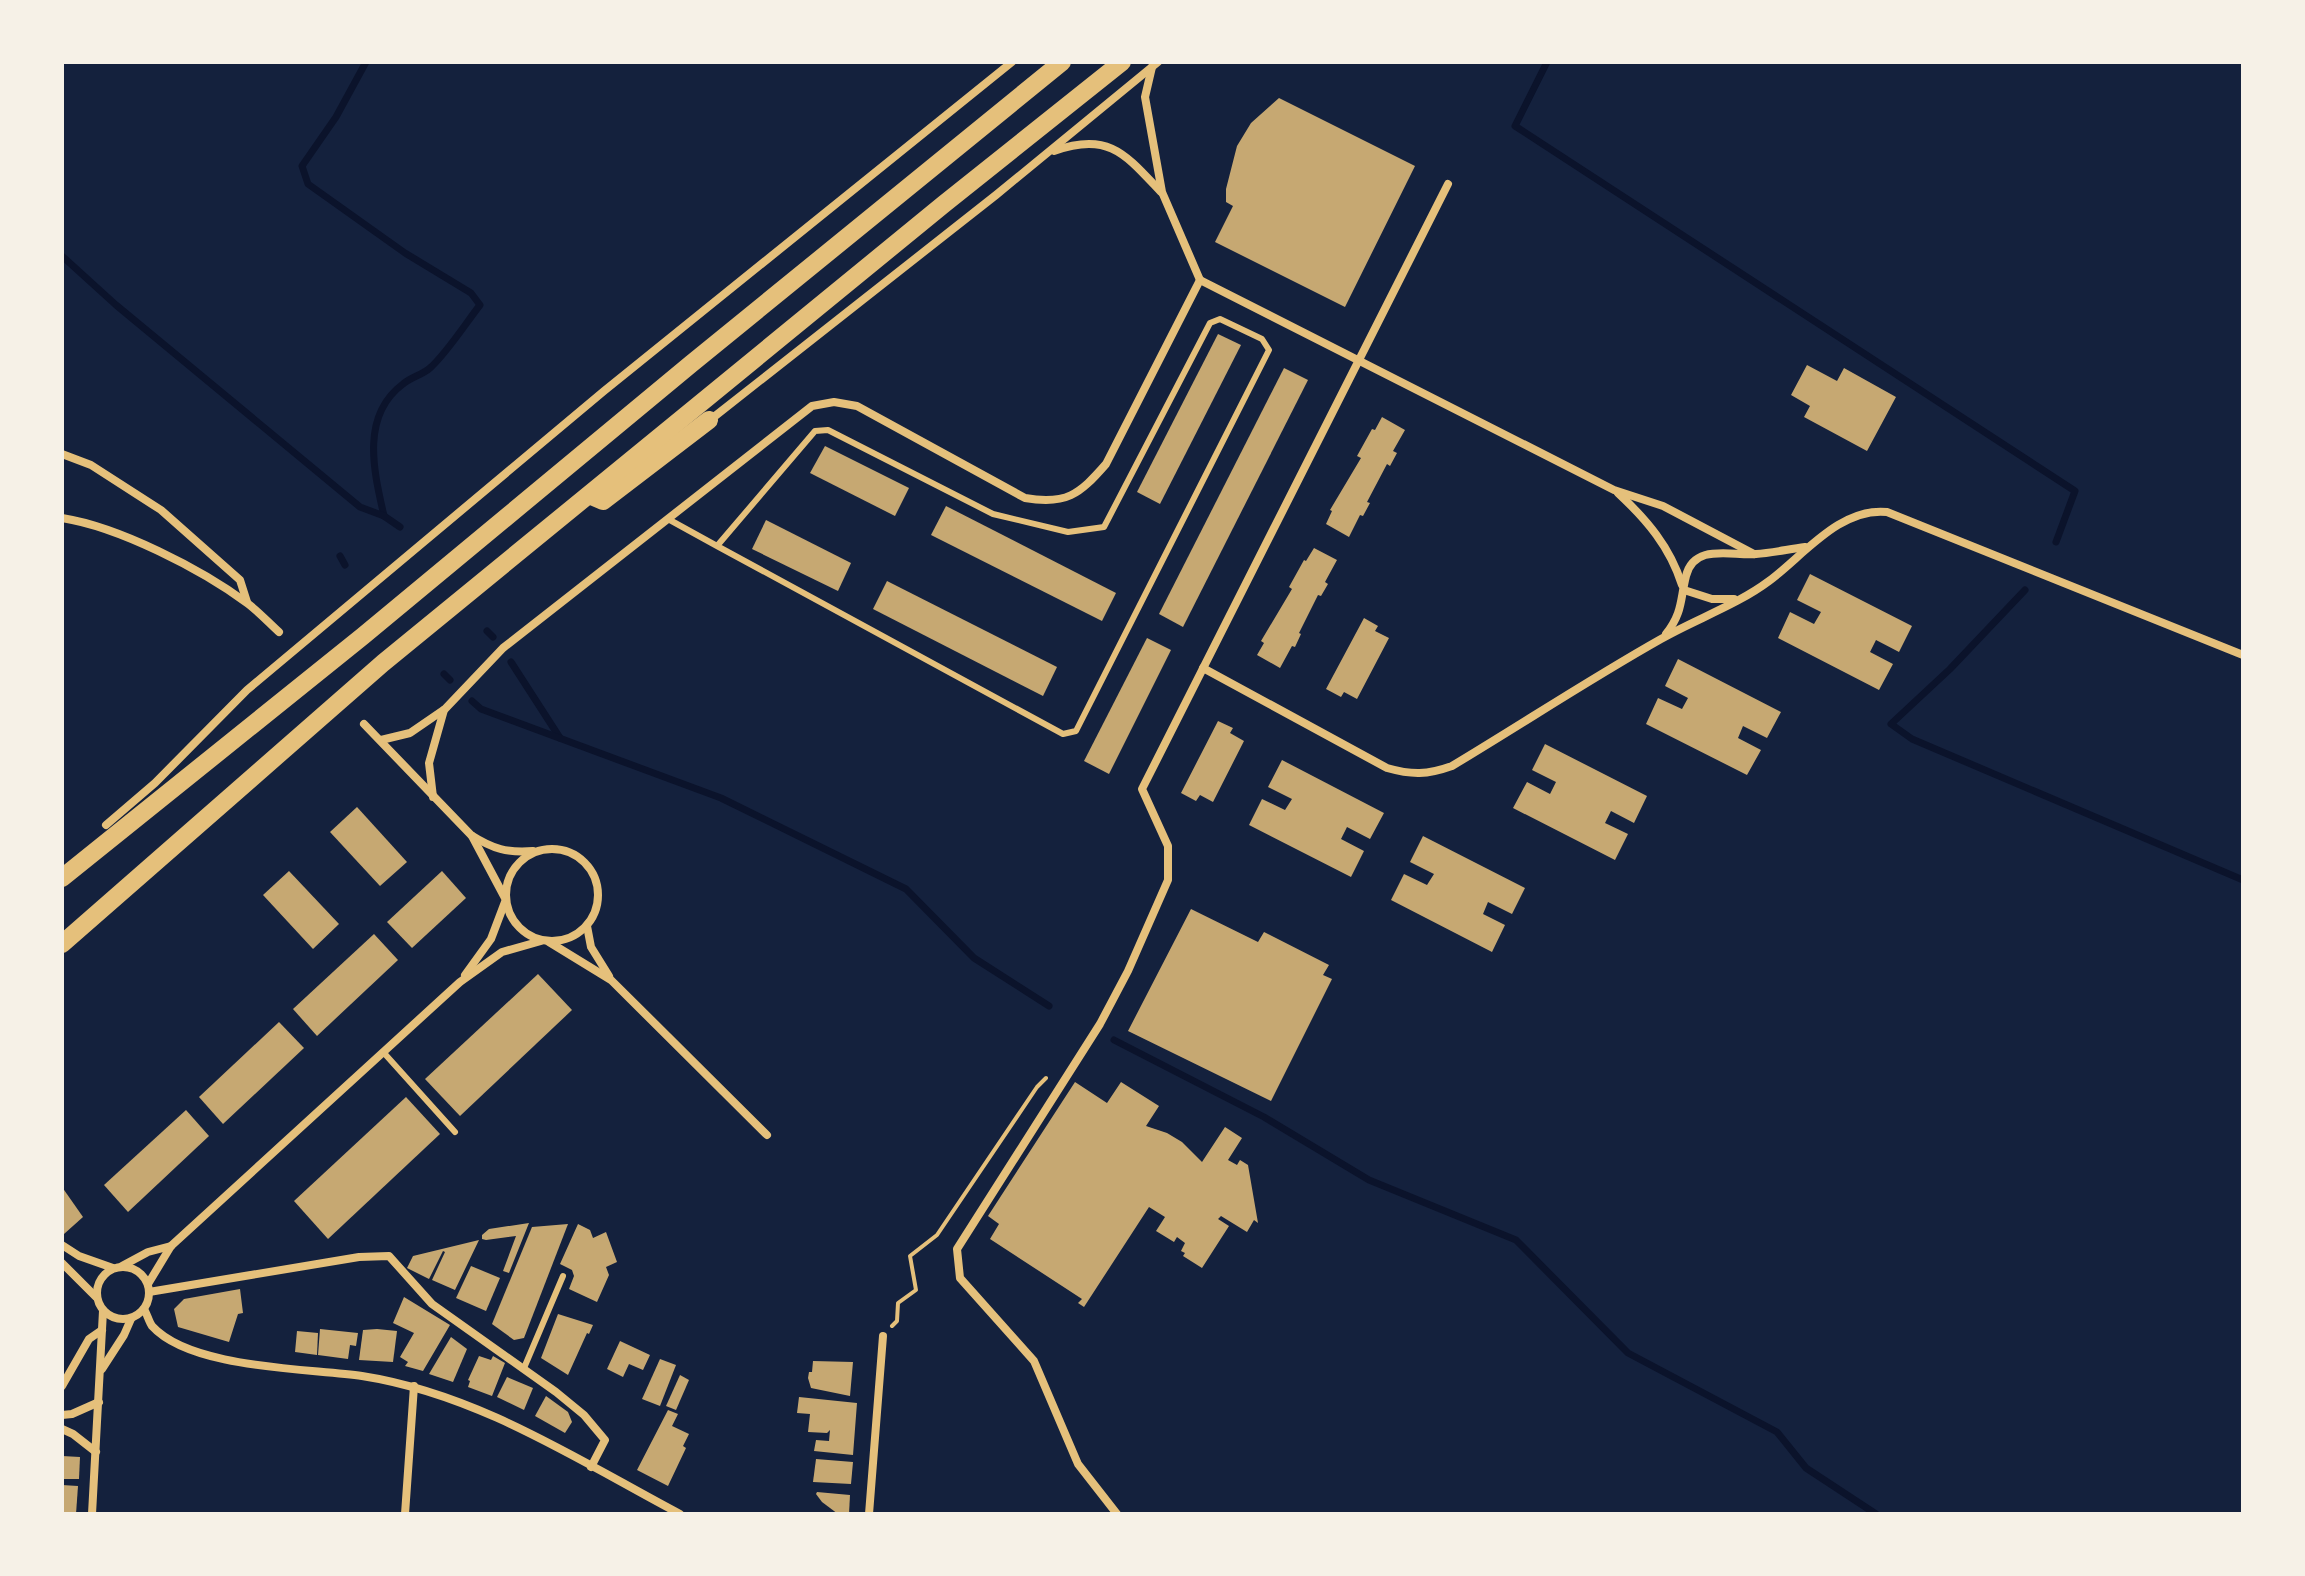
<svg xmlns="http://www.w3.org/2000/svg" width="2305" height="1576" font-family="Literata,serif">
<style>
.lines{fill:none;stroke-linecap:round;stroke-linejoin:round}
.stream{stroke:#0b132b;stroke-width:7}
.building{fill:#c6a872}
.path{stroke:#e5c07b;stroke-width:4}
.service{stroke:#e5c07b;stroke-width:6}
.minor{stroke:#e5c07b;stroke-width:8}
.trunk{stroke:#e5c07b;stroke-width:18}
</style>
<rect width="100%" height="100%" fill="#14213d"/>
<g class="lines">
<g class="stream">
<path d="M 366,62 L 336,117 L 302,166 L 308,184 L 405,253 L 471,293 L 480,305 C 466,323 446,354 430,368 C 422,375 411,377 403,384 C 360,416 374,472 384,516"/>
<polyline points="1547,62 1515,126 2075,491 2056,542"/>
<polyline points="62,256 116,305 360,507 384,516 400,527"/>
<polyline points="340,556 345,565"/>
<polyline points="2025,590 1950,669 1891,724 1912,739 2243,880"/>
<polyline points="487,631 493,637"/>
<polyline points="511,662 560,738"/>
<polyline points="444,674 450,680"/>
<polyline points="472,701 481,709 721,798 906,889 974,958 1049,1006"/>
<polyline points="1114,1040 1264,1117 1369,1180 1516,1240 1628,1353 1777,1432 1806,1468 1876,1514"/>
</g>
</g>
<g class="building">
<polygon points="1279,98 1415,166 1345,307 1215,242 1233,206 1226,202 1226,189 1237,146 1251,123"/>
<polygon points="1218,334 1241,345 1160,504 1137,492"/>
<polygon points="1807,365 1837,381 1844,368 1896,397 1867,451 1804,417 1810,406 1791,395"/>
<polygon points="1284,368 1308,380 1183,627 1159,614"/>
<polygon points="1382,417 1405,430 1393,451 1397,453 1390,466 1387,464 1367,502 1370,503 1363,516 1360,515 1349,537 1326,524 1332,511 1330,510 1361,458 1357,456 1372,429 1375,430"/>
<polygon points="825,446 909,488 895,516 810,473"/>
<polygon points="946,506 1116,593 1102,621 931,535"/>
<polygon points="766,520 851,563 838,591 752,549"/>
<polygon points="1314,548 1337,560 1325,582 1328,584 1321,596 1318,595 1299,633 1301,634 1295,647 1292,646 1280,668 1257,655 1264,643 1261,641 1292,589 1289,587 1304,560 1306,561"/>
<polygon points="1810,574 1912,626 1899,652 1876,640 1870,652 1893,664 1879,690 1778,638 1790,612 1814,624 1821,612 1797,600"/>
<polygon points="887,581 1057,667 1043,696 873,609"/>
<polygon points="1364,618 1378,626 1375,631 1389,638 1357,699 1344,692 1341,697 1326,689"/>
<polygon points="1147,638 1171,650 1109,774 1084,761"/>
<polygon points="1678,659 1781,712 1767,738 1743,726 1738,738 1761,750 1747,775 1646,724 1658,698 1682,709 1688,698 1665,686"/>
<polygon points="1218,721 1233,728 1230,733 1244,741 1213,802 1200,795 1196,801 1181,793"/>
<polygon points="1545,744 1647,796 1634,823 1611,811 1605,823 1628,834 1615,860 1513,808 1527,782 1550,794 1556,782 1532,770"/>
<polygon points="1282,760 1384,813 1370,839 1347,827 1341,839 1364,851 1351,877 1249,825 1262,799 1285,810 1292,799 1268,787"/>
<polygon points="357,807 407,862 380,886 330,832"/>
<polygon points="1423,836 1525,888 1512,914 1488,902 1483,914 1505,925 1492,952 1391,900 1404,874 1427,885 1434,874 1410,862"/>
<polygon points="289,871 339,924 313,949 263,895"/>
<polygon points="442,871 466,898 412,948 387,922"/>
<polygon points="1191,909 1258,942 1264,932 1329,965 1323,975 1332,979 1271,1101 1128,1031"/>
<polygon points="374,934 398,960 317,1036 293,1009"/>
<polygon points="538,974 572,1010 460,1116 425,1079"/>
<polygon points="279,1022 304,1048 223,1124 199,1097"/>
<polygon points="1075,1082 1107,1103 1121,1082 1159,1106 1146,1126 1167,1133 1182,1142 1202,1162 1225,1127 1242,1138 1228,1160 1237,1165 1240,1160 1248,1165 1258,1223 1254,1220 1247,1232 1221,1216 1218,1219 1229,1226 1202,1268 1183,1256 1185,1253 1181,1251 1185,1243 1177,1237 1174,1242 1156,1231 1165,1217 1149,1207 1084,1307 1078,1303 1082,1299 990,1239 999,1224 988,1216"/>
<polygon points="406,1097 440,1134 328,1239 294,1201"/>
<polygon points="186,1110 209,1136 128,1212 104,1185"/>
<polygon points="62,1187 83,1217 64,1234 62,1232"/>
<polygon points="529,1223 509,1273 503,1271 516,1236 486,1240 482,1239 482,1235 489,1229"/>
<polygon points="568,1224 524,1338 514,1340 492,1324 532,1227"/>
<polygon points="578,1224 590,1230 593,1238 606,1232 617,1262 606,1267 609,1275 597,1302 569,1289 574,1276 572,1270 560,1264"/>
<polygon points="479,1240 455,1290 432,1280 445,1252 443,1251 429,1279 407,1268 413,1256"/>
<polygon points="471,1266 500,1278 486,1311 456,1298"/>
<polygon points="240,1289 243,1313 238,1314 229,1342 178,1327 174,1309 184,1299"/>
<polygon points="404,1297 450,1325 423,1371 405,1366 408,1362 400,1357 414,1333 393,1323"/>
<polygon points="558,1314 593,1325 589,1334 587,1333 568,1375 541,1358"/>
<polygon points="320,1329 358,1333 356,1346 350,1345 348,1359 318,1355"/>
<polygon points="377,1329 397,1331 393,1362 359,1360 363,1330"/>
<polygon points="297,1331 318,1333 317,1355 295,1352"/>
<polygon points="451,1337 467,1349 453,1382 429,1374"/>
<polygon points="620,1341 650,1355 643,1370 629,1364 623,1377 607,1369"/>
<polygon points="479,1356 491,1360 493,1356 505,1363 492,1396 468,1387 470,1381 468,1380"/>
<polygon points="660,1359 676,1365 660,1406 642,1399"/>
<polygon points="813,1361 853,1362 850,1396 811,1388 808,1378 809,1372 812,1372"/>
<polygon points="680,1375 689,1380 676,1410 666,1406"/>
<polygon points="507,1377 533,1388 524,1410 497,1397"/>
<polygon points="546,1396 568,1412 572,1422 565,1433 535,1416"/>
<polygon points="799,1397 857,1403 853,1455 814,1451 816,1440 829,1441 830,1430 827,1433 808,1432 810,1414 797,1413"/>
<polygon points="668,1410 678,1414 672,1426 689,1434 683,1446 686,1448 668,1486 637,1470"/>
<polygon points="62,1456 80,1457 79,1479 62,1479"/>
<polygon points="816,1459 853,1462 851,1484 813,1482"/>
<polygon points="62,1485 78,1486 76,1514 62,1514"/>
<polygon points="817,1492 850,1495 849,1514 838,1514 822,1502 816,1494"/>
</g>
<g class="lines">
<polyline class="path" points="892,1326 897,1321 898,1303 916,1290 910,1256 937,1235 1037,1087 1046,1078"/>
<g class="service">
<polyline points="668,519 717,546 1063,734 1076,731 1269,350 1262,339 1220,319 1210,323 1104,527 1068,532 993,514 828,430 815,431 717,546"/>
<polyline points="384,1053 455,1132"/>
<polyline points="524,1368 563,1276"/>
</g>
<g class="minor">
<polyline points="1152,67 1145,97 1162,192 1200,280"/>
<path d="M 1054,151 C 1109,131 1126,155 1161,192"/>
<polyline points="1200,280 1614,490 1663,506 1754,554"/>
<polyline points="710,420 996,195 1158,62"/>
<polyline points="62,454 91,465 161,510 240,580 247,602"/>
<path d="M 1618,493 C 1647,520 1670,547 1682,585"/>
<path d="M 62,518 C 119,527 201,569 247,603 C 258,611 269,623 279,632"/>
<polyline points="1684,590 1712,599 1734,599"/>
<path d="M 1666,634 C 1683,612 1680,600 1686,576 C 1694,543 1731,556 1756,554 C 1772,553 1789,549 1805,547"/>
<path d="M 1203,668 L 1387,768 C 1412,775 1427,775 1452,766 C 1522,724 1590,679 1661,639 C 1696,619 1737,605 1769,581 C 1803,556 1840,507 1887,512 L 2243,655"/>
<path d="M 364,724 L 471,835 C 493,849 507,853 533,851"/>
<path d="M 381,740 L 410,733 L 445,709 L 503,648 L 812,406 L 834,402 L 857,406 L 1025,498 C 1066,505 1079,495 1106,464 L 1200,280"/>
<polyline points="433,797 429,763 444,710"/>
<polyline points="106,825 155,783 247,690 604,391 1012,62"/>
<polyline points="472,836 505,898"/>
<circle cx="552" cy="895" r="46"/>
<polyline points="587,926 591,947 609,976"/>
<polyline points="549,942 611,980 767,1135"/>
<polyline points="465,975 491,939 505,902"/>
<polyline points="62,1245 79,1256 113,1268"/>
<polyline points="62,1263 96,1297"/>
<polyline points="122,1266 148,1252 171,1246"/>
<circle cx="123" cy="1293" r="26"/>
<polyline points="148,1284 171,1246 460,982 502,952 541,941"/>
<polyline points="149,1292 359,1257 389,1256 432,1304 556,1392 584,1415 605,1440 591,1467"/>
<path d="M 144,1309 C 147,1314 149,1322 152,1326 C 191,1369 307,1368 362,1376 C 478,1394 578,1460 680,1514"/>
<polyline points="102,1369 124,1335 131,1319"/>
<polyline points="62,1386 89,1339 102,1330"/>
<polyline points="62,1415 72,1414 99,1402"/>
<polyline points="62,1429 73,1434 96,1452"/>
<polyline points="92,1514 103,1311"/>
<polyline points="405,1514 414,1386"/>
<polyline points="869,1514 883,1336"/>
<polyline points="1117,1514 1078,1464 1034,1361 960,1278 957,1249 1100,1024 1128,971 1168,880 1168,846 1142,789 1448,184"/>
</g>
<g class="trunk">
<polyline points="589,495 603,501 709,420"/>
<polyline points="62,878 363,636 691,364 1062,62"/>
<polyline points="62,944 383,663 944,204 1122,62"/>
</g>
</g>
<rect width="2305" height="1576" fill="none" stroke="#f6f1e7" stroke-width="128"/>
</svg>
